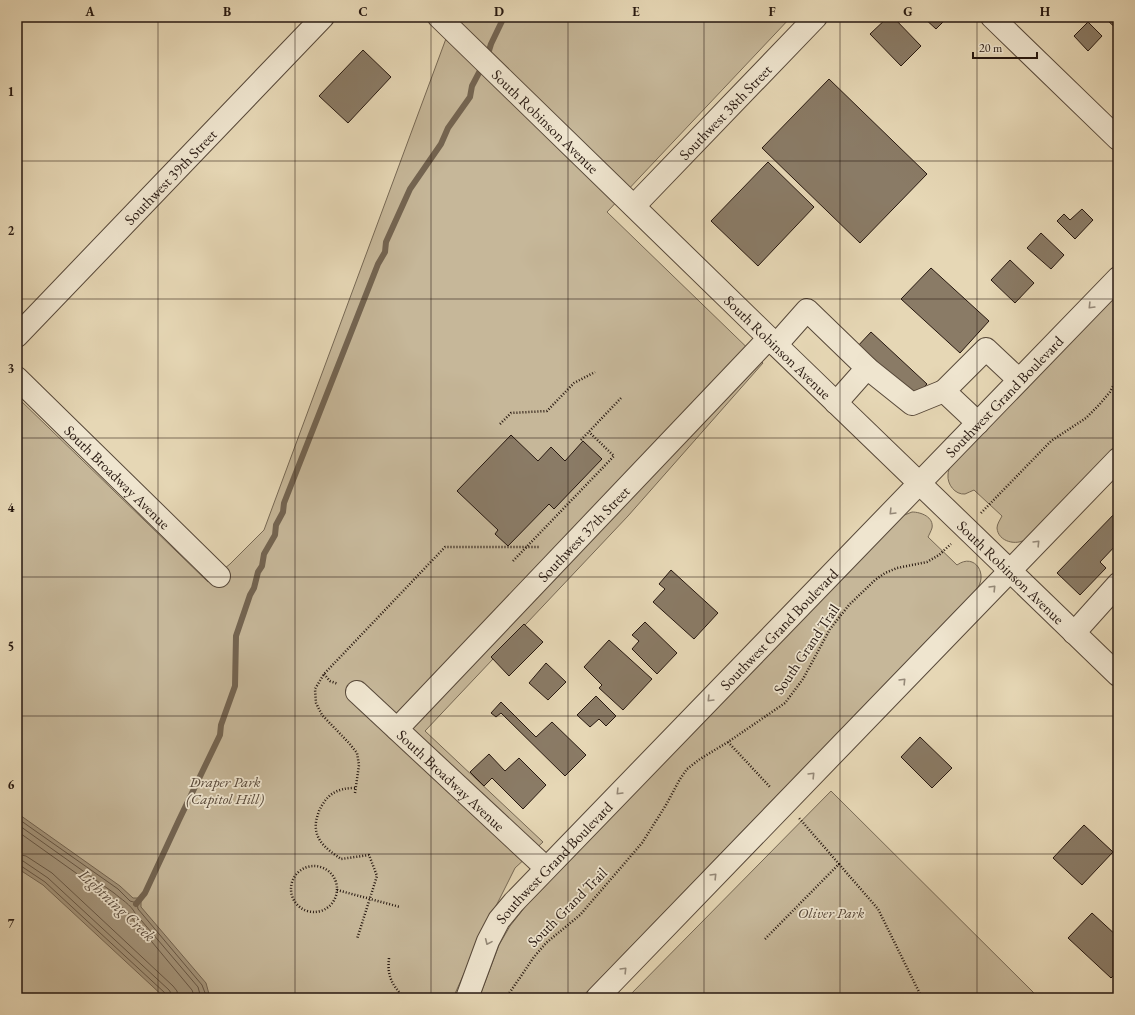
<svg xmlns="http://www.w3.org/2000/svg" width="1135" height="1015" font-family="'EB Garamond',serif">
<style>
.green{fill:#c6b799;stroke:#766854}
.water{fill:#a5967d;stroke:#736451}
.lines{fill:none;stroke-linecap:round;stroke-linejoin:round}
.shore{stroke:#665746;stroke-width:1}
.stream{stroke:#736451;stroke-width:6}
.building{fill:#8a7b66;stroke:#271810}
.minor-casing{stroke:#574839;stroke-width:24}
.path{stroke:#271810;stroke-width:2.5;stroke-dasharray:1 2;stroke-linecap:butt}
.minor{stroke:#efe5cf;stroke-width:22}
.oneway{stroke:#958979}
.grid{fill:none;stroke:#271810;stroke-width:1;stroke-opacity:0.55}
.labels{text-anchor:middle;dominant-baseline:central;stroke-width:3.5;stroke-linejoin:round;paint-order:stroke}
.street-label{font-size:15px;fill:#271810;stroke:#efe5cf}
.park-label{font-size:15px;font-style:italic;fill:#574839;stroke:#efe5cf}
.water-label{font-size:16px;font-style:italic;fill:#594a3c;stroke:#efe5cf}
.neatline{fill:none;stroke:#271810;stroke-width:1.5}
.grid-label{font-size:13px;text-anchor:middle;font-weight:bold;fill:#271810}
</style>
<rect width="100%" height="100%" fill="#e6d7b5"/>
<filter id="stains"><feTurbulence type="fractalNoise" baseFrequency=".005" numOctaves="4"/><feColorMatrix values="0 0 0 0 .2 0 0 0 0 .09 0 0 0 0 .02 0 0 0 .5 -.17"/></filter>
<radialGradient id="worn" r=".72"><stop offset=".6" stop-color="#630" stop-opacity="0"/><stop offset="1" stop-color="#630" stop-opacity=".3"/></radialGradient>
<g class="green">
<polygon points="454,17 791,17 607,212 763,363 628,516 425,731 543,842 515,868 482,934 453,998 17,998 17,397 208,582 230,564 264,530"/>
<path d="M 1118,293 L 1118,444 L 1026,539 C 1017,546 998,542 997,528 C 997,524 1000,520 1002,516 L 974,490 C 971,491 968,493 965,494 C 955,495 947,484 948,475 C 948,471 949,469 951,466 Z"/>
<path d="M 912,512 C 921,512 934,517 932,528 C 931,531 929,535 928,537 L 957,565 C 975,552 989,575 976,590 L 581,998 L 479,998 L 499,945 L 510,926 L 525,907 L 902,516 Z"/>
<polygon points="831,791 1039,998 627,998"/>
</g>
<polygon class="water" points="17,813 120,886 133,898 141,898 141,907 206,983 209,994 212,998 165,998 43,885 17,868"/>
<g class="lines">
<g class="shore">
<polyline points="17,818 118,889 130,901 137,903 138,909 202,985 207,998"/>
<path d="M 17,824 L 114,893 C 121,899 131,905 135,913 L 198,987 L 201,998"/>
<polyline points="17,831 111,898 127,912 192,990 195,998"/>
<polyline points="17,854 26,856 52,873 173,986 177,991 178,998"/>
<polyline points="17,860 23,861 48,878 169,990 171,993 172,998"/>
<polyline points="17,865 21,866 45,882 165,993 167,998"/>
</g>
<g class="stream">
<polyline points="487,57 491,44 504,17"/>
<polyline points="136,904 145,893 179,820 220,735 221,725 235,686 236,636 250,595 254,588 258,572 262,566 264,554 275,535 276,525 283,512 284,503 378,264 385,252 386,242 410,189 441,144 448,128 470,97 472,86 483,65"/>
</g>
</g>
<g class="building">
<polygon points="888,17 893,17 921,46 901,66 870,34"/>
<polygon points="923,17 948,17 936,29"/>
<polygon points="1112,17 1118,17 1118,30 1108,21"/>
<polygon points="1088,22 1102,36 1088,51 1074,36"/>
<polygon points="363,50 391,77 348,123 319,96"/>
<polygon points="829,79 927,174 860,243 762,148"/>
<polygon points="768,162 814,207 758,266 711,221"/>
<polygon points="1082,209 1093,220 1075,239 1057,221 1064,214 1070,220"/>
<polygon points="1041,233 1064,255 1051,269 1027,248"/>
<polygon points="1010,260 1034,283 1015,303 991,280"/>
<polygon points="931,268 989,321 960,353 901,299"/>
<polygon points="871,332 927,384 911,401 855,349"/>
<polygon points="511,435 538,461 551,447 565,461 583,441 602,459 554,509 549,504 508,546 495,534 498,530 457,491"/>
<polygon points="1118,510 1118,543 1100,562 1106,568 1080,595 1057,573"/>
<polygon points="671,570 718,613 694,639 653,602 665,589 659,584"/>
<polygon points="645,622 677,653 657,674 632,649 639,641 632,635"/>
<polygon points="524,624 543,642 509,676 491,657"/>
<polygon points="609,640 652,679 623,710 599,688 602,685 584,667"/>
<polygon points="546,663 566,682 548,700 529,683"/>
<polygon points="596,696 616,716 606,726 599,719 590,727 577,715"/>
<polygon points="501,702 536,737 552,722 586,755 565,776 501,713 496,717 491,713"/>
<polygon points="920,737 952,768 932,788 901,757"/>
<polygon points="489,754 505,771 519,758 546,785 523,809 492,778 484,786 470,772"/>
<polygon points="1084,825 1113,852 1082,885 1053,858"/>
<polygon points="1092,913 1118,937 1118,971 1111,978 1068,938"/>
</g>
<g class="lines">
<g class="minor-casing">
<g id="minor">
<path id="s1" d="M 439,17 L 769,338 L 1118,675"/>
<polyline points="992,17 1118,139"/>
<path id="s2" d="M 634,206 L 816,17"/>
<path id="s3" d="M 17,336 L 323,17"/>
<polyline points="776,345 807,310 867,368"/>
<path id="s4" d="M 17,378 L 219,576"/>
<polyline points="836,403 867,368 912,404 944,391"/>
<polyline points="978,423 944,391 986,349 1019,380"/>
<polyline points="1074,633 1118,584"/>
<path id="s5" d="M 357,692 L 546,868"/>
<path id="s6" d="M 397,729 L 769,338"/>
<path id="s7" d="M 467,998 L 488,941 L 499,920 L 514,902 L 1118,278"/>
<polyline points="597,998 1118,459"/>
</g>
</g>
<g class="path">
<polyline points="500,424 511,413 547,411 574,383 595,372"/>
<polyline points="581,440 622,397"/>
<polyline points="981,513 1051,441 1086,418 1099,405 1110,392 1118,377"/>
<polyline points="513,561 614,456 589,432"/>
<polyline points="324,674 330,681 338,684"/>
<polyline points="728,742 771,788"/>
<path d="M 355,788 C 337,788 327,794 319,811 C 317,817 315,823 316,829 C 317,843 331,852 341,859 L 369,855 L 377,876 L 357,939"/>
<polyline points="355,793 359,765 357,753 349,743 322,715 316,703 315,689 324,674 445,547 540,547"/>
<polyline points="839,864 878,909 922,998"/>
<circle cx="314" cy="889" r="23"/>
<polyline points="337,890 400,907"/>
<polyline points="765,939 839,864 799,818"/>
<path d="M 389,958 C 387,977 392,984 404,998"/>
<polyline points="506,998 534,957 546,943 580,915 642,843 666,805 680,779 687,769 700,759 728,742 785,703 803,679 830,629 849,605 875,580 885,573 897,568 927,562 939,555 951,544"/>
</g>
<use href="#minor" class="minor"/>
</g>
<defs><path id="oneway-chevron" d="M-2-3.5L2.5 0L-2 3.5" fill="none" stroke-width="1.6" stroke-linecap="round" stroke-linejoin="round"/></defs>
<g class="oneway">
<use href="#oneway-chevron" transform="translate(1091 306) rotate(134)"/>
<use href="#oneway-chevron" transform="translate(892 512) rotate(134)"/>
<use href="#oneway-chevron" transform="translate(1037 543) rotate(-46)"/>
<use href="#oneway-chevron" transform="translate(993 588) rotate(-46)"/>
<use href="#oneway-chevron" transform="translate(903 681) rotate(-46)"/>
<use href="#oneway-chevron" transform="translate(710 699) rotate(134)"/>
<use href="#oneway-chevron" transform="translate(812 775) rotate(-46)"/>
<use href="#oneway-chevron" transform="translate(619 792) rotate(134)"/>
<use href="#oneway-chevron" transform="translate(714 876) rotate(-46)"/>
<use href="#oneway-chevron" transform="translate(488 942) rotate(114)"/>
<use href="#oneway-chevron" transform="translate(624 970) rotate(-46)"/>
</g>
<path class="grid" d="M 158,17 L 158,998M 295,17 L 295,998M 431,17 L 431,998M 568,17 L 568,998M 704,17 L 704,998M 840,17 L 840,998M 977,17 L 977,998M 17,161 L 1118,161M 17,299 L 1118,299M 17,438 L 1118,438M 17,577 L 1118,577M 17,716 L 1118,716M 17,854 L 1118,854"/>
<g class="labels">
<g class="street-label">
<text stroke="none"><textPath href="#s2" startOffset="131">Southwest 38th Street</textPath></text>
<text stroke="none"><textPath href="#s1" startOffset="149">South Robinson Avenue</textPath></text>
<text stroke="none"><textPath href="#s3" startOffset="221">Southwest 39th Street</textPath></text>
<text stroke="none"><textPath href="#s1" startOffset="473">South Robinson Avenue</textPath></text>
<text stroke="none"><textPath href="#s7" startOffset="812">Southwest Grand Boulevard</textPath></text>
<text stroke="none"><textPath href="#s4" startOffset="141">South Broadway Avenue</textPath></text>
<text stroke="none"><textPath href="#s6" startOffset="270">Southwest 37th Street</textPath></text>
<text stroke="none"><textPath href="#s1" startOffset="797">South Robinson Avenue</textPath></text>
<text stroke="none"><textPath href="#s7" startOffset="488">Southwest Grand Boulevard</textPath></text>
<text transform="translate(806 649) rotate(-56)">South Grand Trail</text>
<text stroke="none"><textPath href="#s5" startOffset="129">South Broadway Avenue</textPath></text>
<text stroke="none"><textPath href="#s7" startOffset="164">Southwest Grand Boulevard</textPath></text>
<text transform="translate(567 907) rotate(-45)">South Grand Trail</text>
</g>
<g class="park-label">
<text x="225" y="781">Draper Park<tspan x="225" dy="17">(Capitol Hill)</tspan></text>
<text x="831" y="912">Oliver Park</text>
</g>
<g class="water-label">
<text transform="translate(117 905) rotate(43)">Lightning Creek</text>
</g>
</g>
<rect width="1135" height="1015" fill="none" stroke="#e6d7b5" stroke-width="44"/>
<path d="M973 52v6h64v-6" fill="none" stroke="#271810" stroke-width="2"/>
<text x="979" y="52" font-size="12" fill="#271810" stroke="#efe5cf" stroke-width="3" paint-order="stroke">20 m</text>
<rect x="22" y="22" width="1091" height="971" class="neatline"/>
<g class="grid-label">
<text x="90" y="16">A</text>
<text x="227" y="16">B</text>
<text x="363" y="16">C</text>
<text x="499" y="16">D</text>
<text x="636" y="16">E</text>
<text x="772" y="16">F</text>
<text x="908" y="16">G</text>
<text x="1045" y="16">H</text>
<text x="11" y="96">1</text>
<text x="11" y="235">2</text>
<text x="11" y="373">3</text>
<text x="11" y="512">4</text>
<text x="11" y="651">5</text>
<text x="11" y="789">6</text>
<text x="11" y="928">7</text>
</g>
<rect width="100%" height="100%" filter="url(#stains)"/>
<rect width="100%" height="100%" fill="url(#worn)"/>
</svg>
